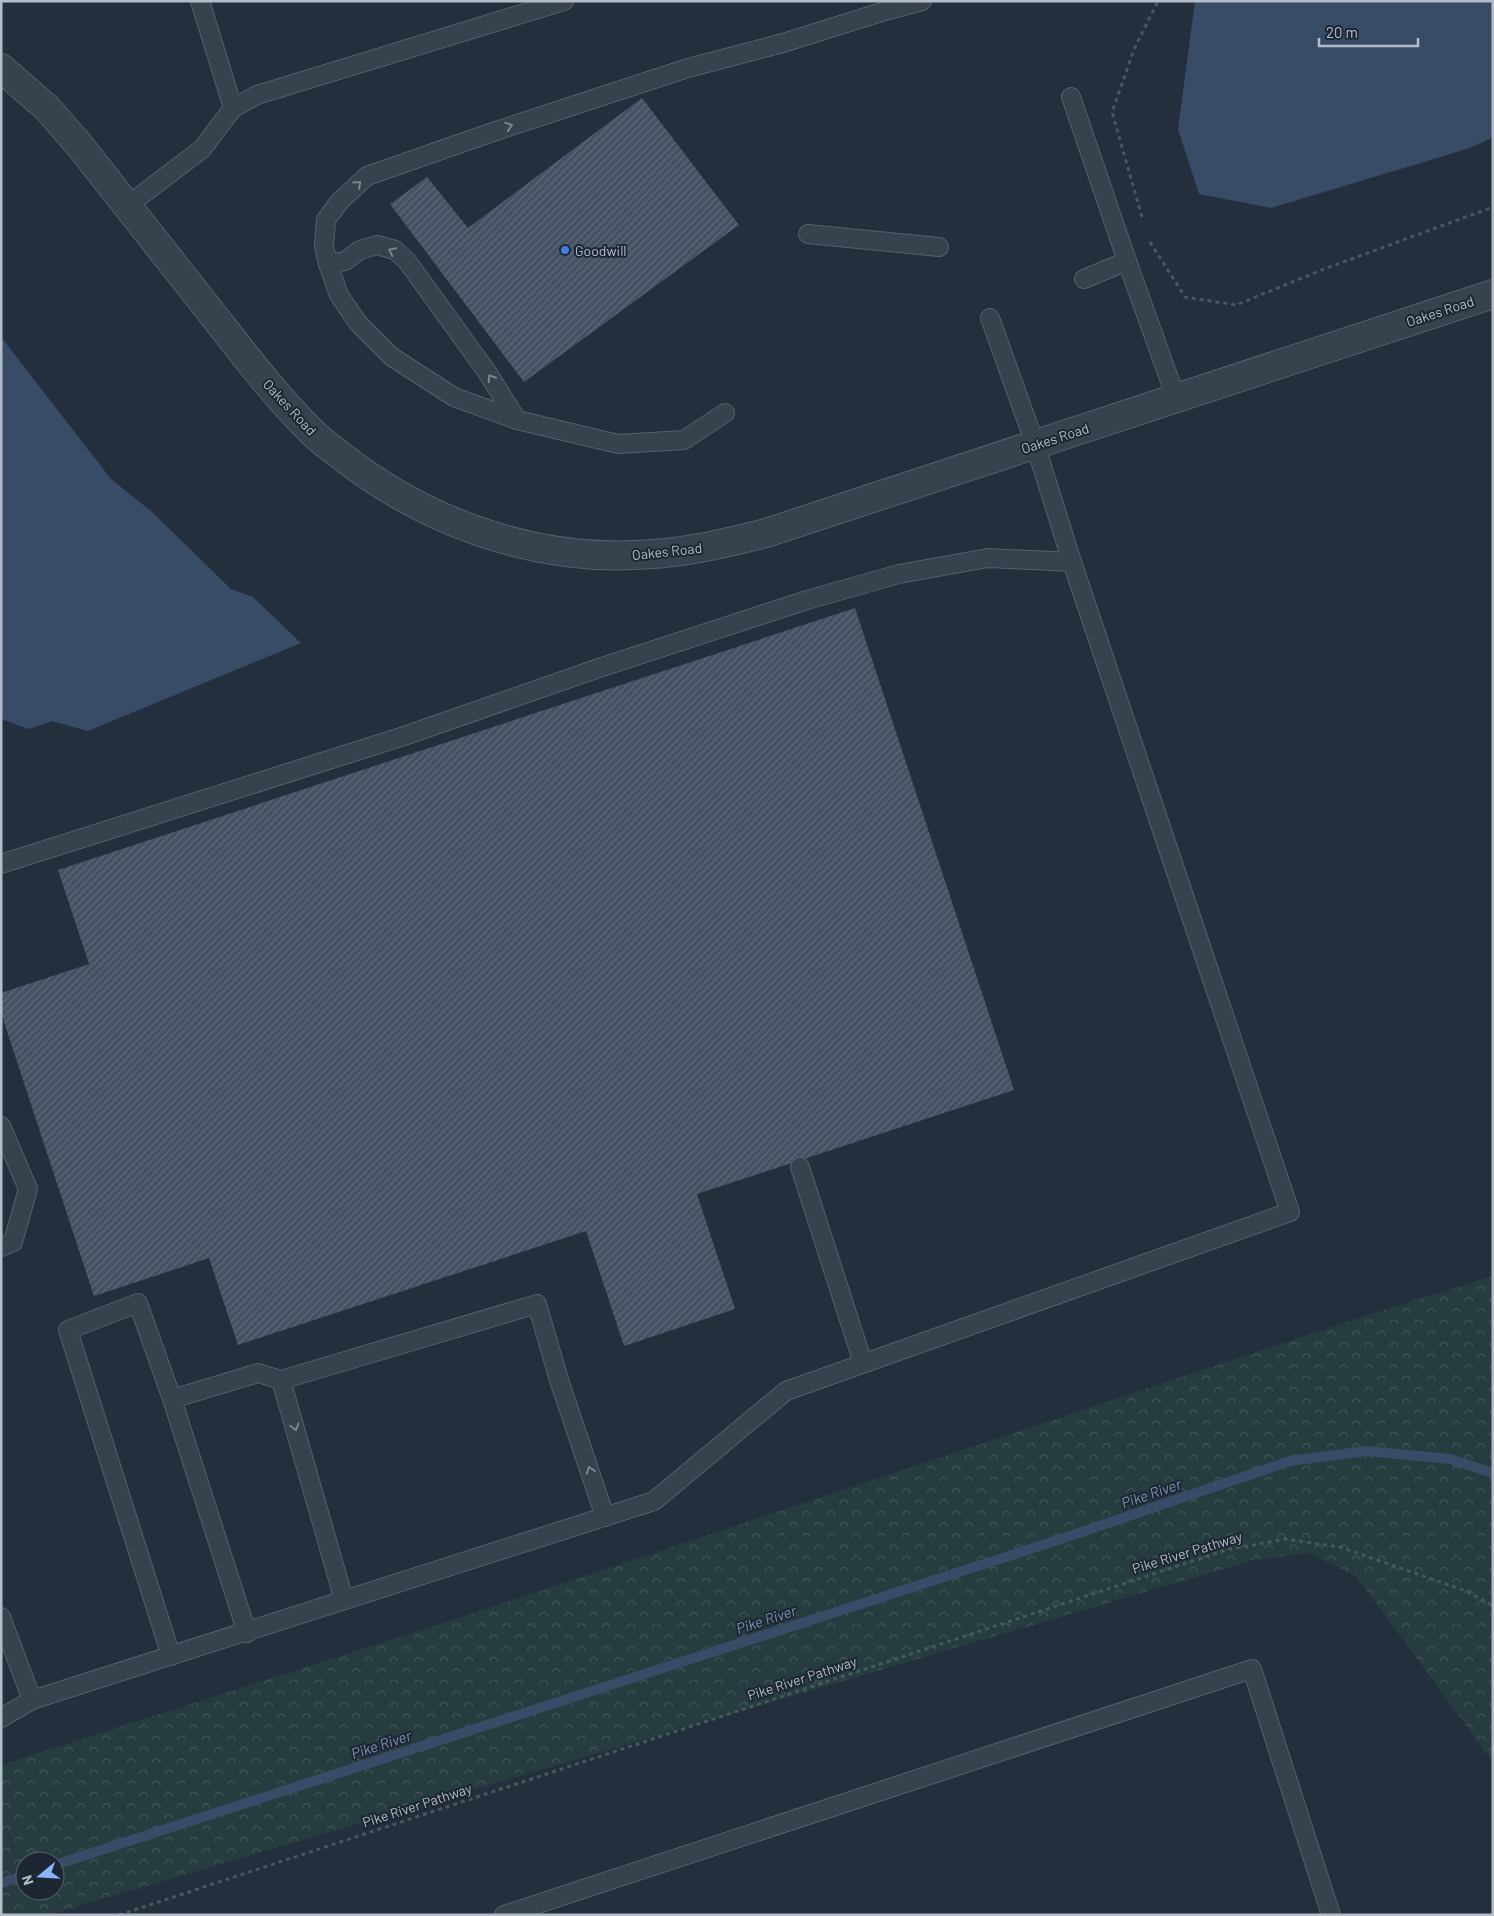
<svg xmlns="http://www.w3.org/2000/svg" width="1494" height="1916" font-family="Barlow,sans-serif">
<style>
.park{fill:url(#park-crowns);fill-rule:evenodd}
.water{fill:#394c67}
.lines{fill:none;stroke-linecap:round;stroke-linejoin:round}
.stream{stroke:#394c67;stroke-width:10}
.building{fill:url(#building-hatch)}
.service-casing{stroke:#565f6c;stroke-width:20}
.minor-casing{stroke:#565f6c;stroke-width:30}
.path{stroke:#44595c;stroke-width:3;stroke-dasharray:4 4;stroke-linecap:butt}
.service{stroke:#38414e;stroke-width:18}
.minor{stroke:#38414e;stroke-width:28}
.oneway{stroke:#7c8592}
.shop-dot{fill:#3f7fe0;stroke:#1d2633;stroke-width:2}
.labels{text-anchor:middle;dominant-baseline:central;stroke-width:4;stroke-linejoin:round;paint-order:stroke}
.poi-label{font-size:14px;fill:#b4bcc9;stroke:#1d2633;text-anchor:start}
.street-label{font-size:14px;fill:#b4bcc9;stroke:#1d2633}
.water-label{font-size:15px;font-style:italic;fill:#7c92b1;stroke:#1d2633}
</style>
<defs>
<pattern id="park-crowns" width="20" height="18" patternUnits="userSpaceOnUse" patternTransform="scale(1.25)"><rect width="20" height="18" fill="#263c3f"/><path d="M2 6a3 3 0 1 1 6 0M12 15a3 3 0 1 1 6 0" fill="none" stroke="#435659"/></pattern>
<pattern id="building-hatch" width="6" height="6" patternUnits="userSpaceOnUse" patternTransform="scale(1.25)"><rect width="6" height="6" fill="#455162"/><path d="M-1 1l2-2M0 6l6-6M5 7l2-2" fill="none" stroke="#5d6877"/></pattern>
</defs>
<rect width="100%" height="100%" fill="#242f3e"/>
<path class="park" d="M 1493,1276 L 1493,1762 L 1356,1576 L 1308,1553 L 1254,1560 L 48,1915 L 1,1915 L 1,1765 L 453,1620 L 1359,1318 ZM 25,1861 L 55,1861 L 55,1891 L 25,1891 Z"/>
<g class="water">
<polygon points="1195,1 1493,1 1493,134 1490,139 1467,149 1271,208 1199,194 1178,129"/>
<polygon points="1,337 111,479 152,512 231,589 253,597 301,643 88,731 52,721 29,729 1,719"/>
</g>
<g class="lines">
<g class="stream">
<polyline points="55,1865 1061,1539 1290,1461 1366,1451 1450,1459 1493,1473"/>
<polyline points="1,1883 25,1875"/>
</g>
</g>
<g class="building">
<polygon points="642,98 739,225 524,382 390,204 427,177 468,228"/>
<polygon points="855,608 1014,1090 697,1194 735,1309 624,1346 586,1231 238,1345 209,1258 94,1296 1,1013 1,993 89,964 58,870"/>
</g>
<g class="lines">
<g class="service-casing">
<g id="service">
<polyline points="1071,97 1127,261 1176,398"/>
<polyline points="233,108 257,95 564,1"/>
<polyline points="127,206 202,149 233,108 200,1"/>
<polyline points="808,234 939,247"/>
<polyline points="328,264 339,295 358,323 392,357 454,397 517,420 618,444 684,440 725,413"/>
<polyline points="1084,279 1127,261"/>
<polyline points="517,420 487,372 407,261 395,250 377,245 360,250 345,261 328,264 324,246 326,220 340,201 367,176 490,133 688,68 783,43 885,11 922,1"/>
<polyline points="1,864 404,736 599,668 807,600 899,574 988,558 1072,562"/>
<polyline points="1,1126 28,1189 13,1242 1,1247"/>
<polyline points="800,1167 863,1363"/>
<polyline points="281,1380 344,1600"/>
<polyline points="1,1617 32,1700"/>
<polyline points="247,1633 172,1399 258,1373 281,1380 537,1304 559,1380 605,1517"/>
<polyline points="171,1656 68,1330 138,1303 172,1399"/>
<polyline points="1,1718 32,1700 654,1501 786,1391 1290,1212 1072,562 1035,444 990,318"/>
<polyline points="504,1915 1252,1669 1331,1915"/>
</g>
</g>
<g class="minor-casing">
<path id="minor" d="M 1,68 L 47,108 L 80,146 C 123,201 167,256 210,311 C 243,353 275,396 313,433 C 321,441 331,448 340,455 C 422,520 529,560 635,555 C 680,554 722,544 766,533 L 1493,294"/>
</g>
<g class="path">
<polyline points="1142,217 1112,112 1135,47 1158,1"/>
<polyline points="1150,242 1185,297 1236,305 1324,269 1493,207"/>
<polyline points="119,1915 1226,1550 1285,1539 1340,1547 1466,1591 1493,1606"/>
</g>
<use href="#service" class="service"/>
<use href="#minor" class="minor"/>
</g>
<defs><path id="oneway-chevron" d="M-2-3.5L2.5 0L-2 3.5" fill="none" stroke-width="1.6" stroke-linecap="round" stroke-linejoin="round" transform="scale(1.25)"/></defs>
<g class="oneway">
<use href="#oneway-chevron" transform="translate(509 126) rotate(-18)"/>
<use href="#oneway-chevron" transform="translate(358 184) rotate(-42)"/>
<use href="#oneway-chevron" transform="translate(392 251) rotate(-154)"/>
<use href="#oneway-chevron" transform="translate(491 378) rotate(-122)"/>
<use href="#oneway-chevron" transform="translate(295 1427) rotate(74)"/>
<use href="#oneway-chevron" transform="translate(590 1470) rotate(-108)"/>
</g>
<circle class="shop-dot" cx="565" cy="250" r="5"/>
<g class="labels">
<g class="poi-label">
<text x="575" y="250">Goodwill</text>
</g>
<g class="street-label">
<text transform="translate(1440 311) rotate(-18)">Oakes Road</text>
<text transform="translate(290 407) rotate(47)">Oakes Road</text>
<text transform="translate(1055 438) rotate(-18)">Oakes Road</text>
<text transform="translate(667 551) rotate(-6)">Oakes Road</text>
<text transform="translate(1187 1552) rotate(-17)">Pike River Pathway</text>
<text transform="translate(802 1678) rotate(-18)">Pike River Pathway</text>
<text transform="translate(417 1805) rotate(-18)">Pike River Pathway</text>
</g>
<g class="water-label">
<text transform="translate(1151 1493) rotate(-19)">Pike River</text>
<text transform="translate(766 1619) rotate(-18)">Pike River</text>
<text transform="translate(381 1744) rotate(-18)">Pike River</text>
</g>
</g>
<rect width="1494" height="1916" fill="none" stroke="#b4bcc9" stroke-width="5"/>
<g transform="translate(40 1876) rotate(252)"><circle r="24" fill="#1d2633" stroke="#59626f"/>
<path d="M0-4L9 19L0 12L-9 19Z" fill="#8ab4f8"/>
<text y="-8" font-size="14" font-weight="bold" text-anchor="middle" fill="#b4bcc9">N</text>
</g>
<path d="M1319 38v8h99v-8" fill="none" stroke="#b4bcc9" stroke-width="2.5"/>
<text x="1326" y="38" font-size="15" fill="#b4bcc9" stroke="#1d2633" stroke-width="4" paint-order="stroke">20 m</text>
</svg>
